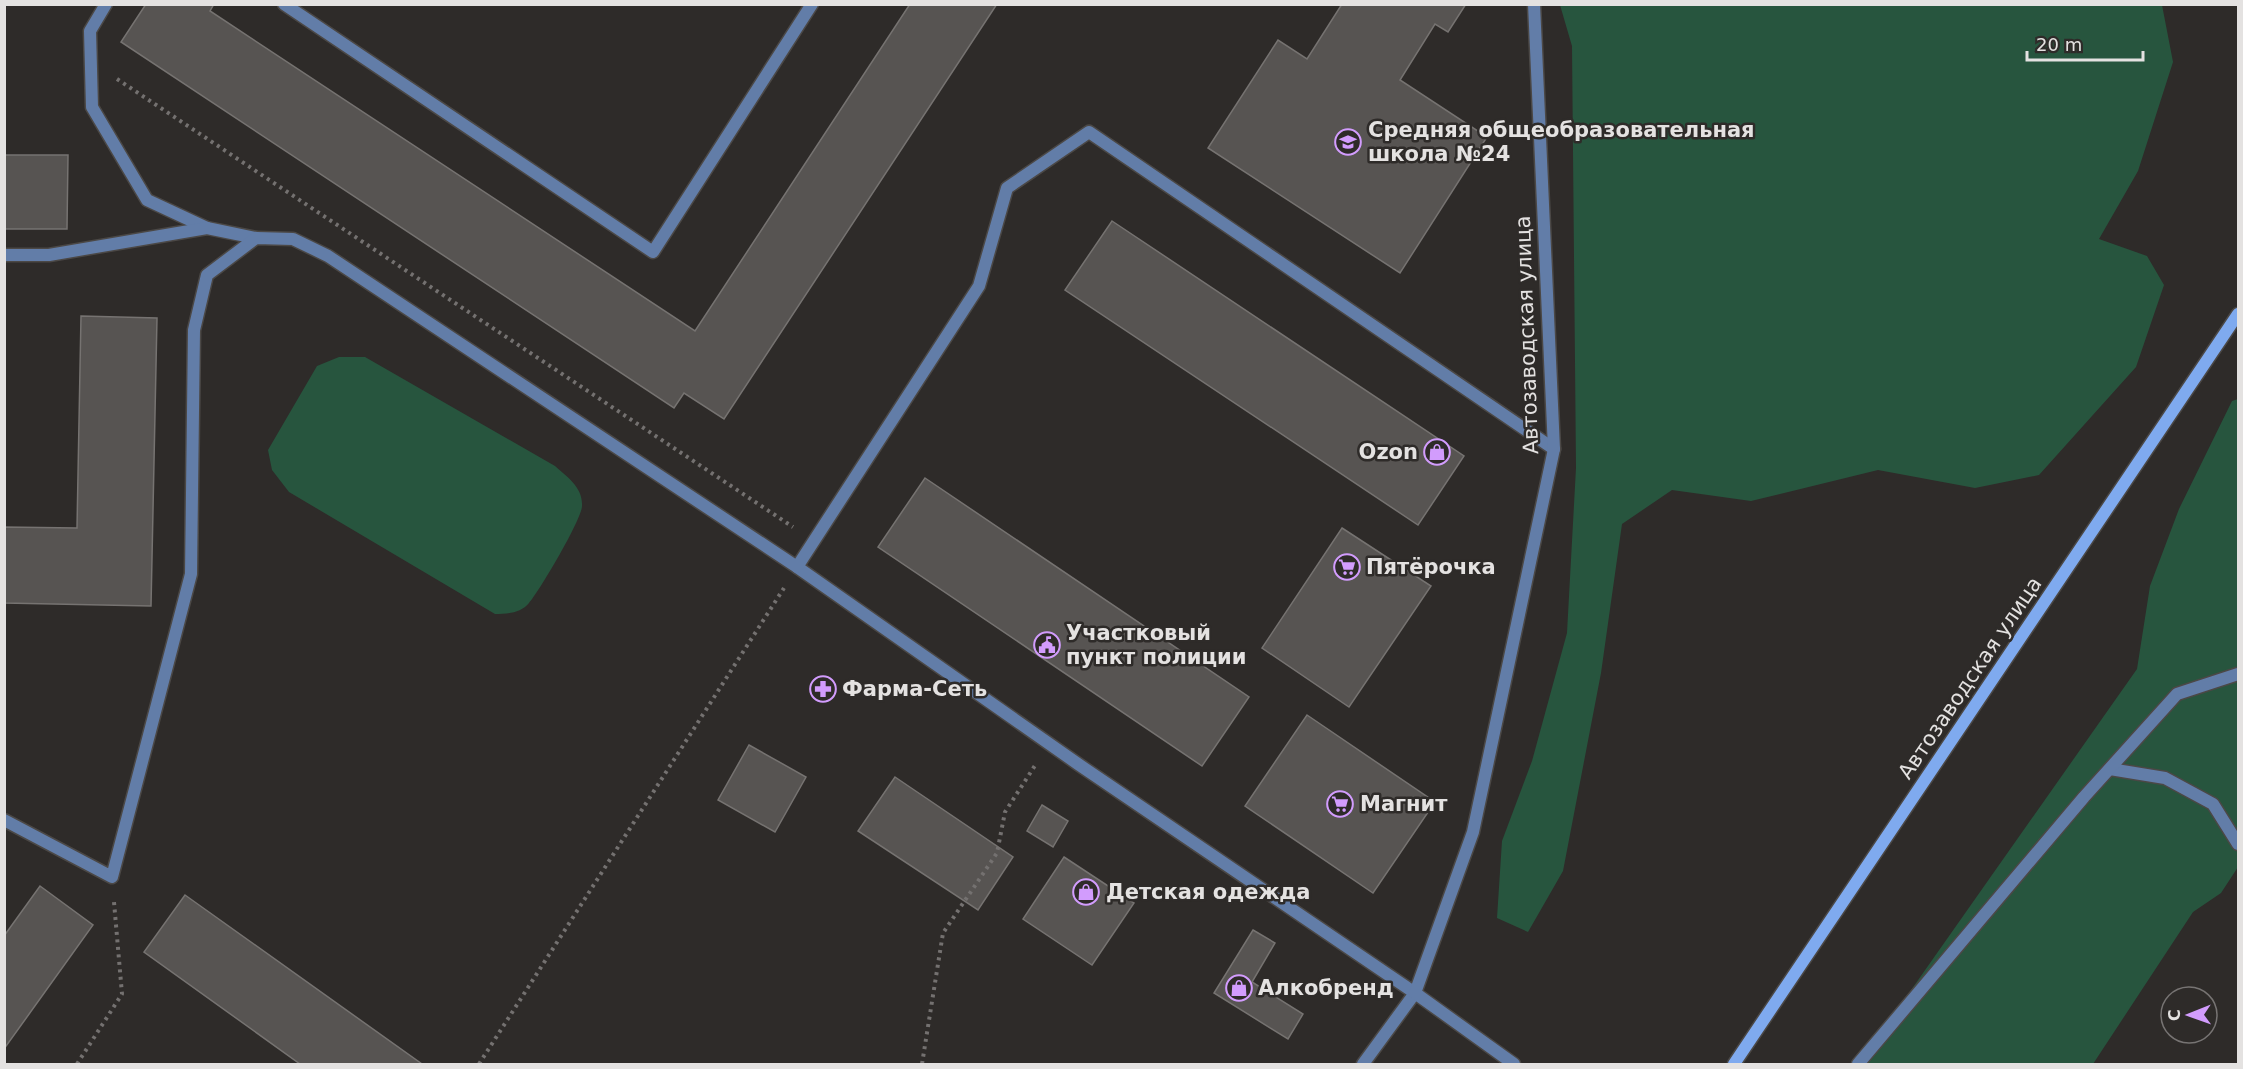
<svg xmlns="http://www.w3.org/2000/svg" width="2243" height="1069" font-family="'DejaVu Sans',sans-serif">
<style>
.green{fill:#27553e}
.building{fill:#575452;stroke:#767371;stroke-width:1.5}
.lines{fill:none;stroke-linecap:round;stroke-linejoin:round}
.lane-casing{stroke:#4b4846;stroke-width:15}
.street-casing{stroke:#4b4846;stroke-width:15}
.secondary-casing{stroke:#4b4846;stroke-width:15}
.path{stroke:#747170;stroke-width:4;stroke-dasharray:3 4.5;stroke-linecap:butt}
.lane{stroke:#627da8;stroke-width:12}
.street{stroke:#627da8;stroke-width:12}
.secondary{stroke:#7faaef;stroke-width:12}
.labels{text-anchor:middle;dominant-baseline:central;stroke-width:5;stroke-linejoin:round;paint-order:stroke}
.poi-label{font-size:21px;font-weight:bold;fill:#e4e2e1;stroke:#2e2b29;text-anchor:start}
.street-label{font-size:21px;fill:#e4e2e1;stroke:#2e2b29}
</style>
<rect width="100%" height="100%" fill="#2e2b29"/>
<g class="green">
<polygon points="1560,5 2162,5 2173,62 2138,171 2099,239 2147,256 2164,285 2136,367 2039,475 1975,488 1878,470 1751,501 1672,490 1622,524 1601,673 1563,871 1528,932 1497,918 1502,841 1532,761 1567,633 1576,468 1572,46"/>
<path d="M 339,357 L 365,357 L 555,466 C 567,477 583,487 582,506 C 582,519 539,592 529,603 C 521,613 507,614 495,614 L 289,492 L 272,470 L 268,450 L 317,366 Z"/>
<polygon points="2238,399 2238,867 2221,893 2193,912 2093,1064 1859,1064 2137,669 2150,586 2179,509 2232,401"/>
</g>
<g class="building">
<polygon points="146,4 214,4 210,11 695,331 910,4 997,4 724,419 684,393 674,408 121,42"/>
<polygon points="1342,4 1466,4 1448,32 1435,24 1400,80 1487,137 1400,273 1208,148 1278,40 1307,59"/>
<polygon points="4,155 68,155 67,229 4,229"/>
<polygon points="1112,221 1464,456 1418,525 1065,290"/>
<polygon points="81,316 157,318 151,606 4,603 4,527 77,528"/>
<polygon points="925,478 1249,697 1202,766 878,547"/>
<polygon points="1342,528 1431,586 1349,707 1262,648"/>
<polygon points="1307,715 1435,802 1373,893 1245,806"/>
<polygon points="749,745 806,777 775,832 718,800"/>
<polygon points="895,777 1013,857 978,910 858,831"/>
<polygon points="1042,805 1068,821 1053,847 1027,831"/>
<polygon points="1064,857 1134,903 1092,965 1023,919"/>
<polygon points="40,886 93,925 4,1049 4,936"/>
<polygon points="185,895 422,1064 300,1064 144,952"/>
<polygon points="1253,930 1275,943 1252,982 1303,1014 1288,1039 1214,993"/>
</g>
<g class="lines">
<g class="lane-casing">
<g id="lane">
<polyline points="106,4 90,31 92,107 147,200 207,228"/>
<polyline points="284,4 653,252 812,4"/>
<polyline points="4,255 49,255 207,228 256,238"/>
<polyline points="797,567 1078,764 1415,993 1363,1064"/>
<polyline points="2110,769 2165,778 2213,804 2238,844"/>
<polyline points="4,820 112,877 191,574 194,330 207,275 256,238 293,239 328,256 797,567 979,286 1007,188 1089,132 1554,449"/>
<polyline points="1858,1064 2084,797 2177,694 2238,674"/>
</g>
</g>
<g class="street-casing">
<polyline id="street" points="1514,1064 1415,993 1473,832 1554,449 1534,4"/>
</g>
<g class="secondary-casing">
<polyline id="secondary" points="1734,1064 2238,314"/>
</g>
<g class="path">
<polyline points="117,79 793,527"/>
<polyline points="77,1064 122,994 114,902"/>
<polyline points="479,1064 784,588"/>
<polyline points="922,1064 943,933 997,853 1005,812 1036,764"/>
</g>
<use href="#lane" class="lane"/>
<use href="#street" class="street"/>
<use href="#secondary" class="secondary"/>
</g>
<defs>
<g id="school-ring" transform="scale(1.35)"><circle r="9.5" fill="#2e2b29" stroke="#d29cfd" stroke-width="1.5"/><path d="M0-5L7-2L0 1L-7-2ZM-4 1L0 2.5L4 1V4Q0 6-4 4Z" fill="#d29cfd"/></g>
<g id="shop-ring" transform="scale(1.35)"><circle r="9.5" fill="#2e2b29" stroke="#d29cfd" stroke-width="1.5"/><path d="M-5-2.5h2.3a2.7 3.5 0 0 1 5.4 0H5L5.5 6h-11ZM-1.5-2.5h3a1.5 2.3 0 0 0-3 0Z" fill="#d29cfd"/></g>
<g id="supermarket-ring" transform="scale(1.35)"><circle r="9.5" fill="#2e2b29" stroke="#d29cfd" stroke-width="1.5"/><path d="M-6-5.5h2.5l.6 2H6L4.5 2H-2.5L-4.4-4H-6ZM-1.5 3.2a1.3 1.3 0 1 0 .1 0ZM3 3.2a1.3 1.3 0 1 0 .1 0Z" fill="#d29cfd"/></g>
<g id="civic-ring" transform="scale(1.35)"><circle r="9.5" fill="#2e2b29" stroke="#d29cfd" stroke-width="1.5"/><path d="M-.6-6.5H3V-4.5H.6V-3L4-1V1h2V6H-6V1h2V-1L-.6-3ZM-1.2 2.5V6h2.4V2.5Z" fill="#d29cfd"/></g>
<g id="pharmacy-ring" transform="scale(1.35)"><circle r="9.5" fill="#2e2b29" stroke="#d29cfd" stroke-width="1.5"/><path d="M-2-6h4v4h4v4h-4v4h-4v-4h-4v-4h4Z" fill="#d29cfd"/></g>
</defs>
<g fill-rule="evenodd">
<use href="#school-ring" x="1348" y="142"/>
<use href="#shop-ring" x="1437" y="452"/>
<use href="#supermarket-ring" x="1347" y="567"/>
<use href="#civic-ring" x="1047" y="645"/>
<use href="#pharmacy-ring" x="823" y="689"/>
<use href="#supermarket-ring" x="1340" y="804"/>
<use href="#shop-ring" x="1086" y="892"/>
<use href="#shop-ring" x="1239" y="988"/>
</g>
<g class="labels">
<g class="poi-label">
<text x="1368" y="130">Средняя общеобразовательная<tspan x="1368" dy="24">школа №24</tspan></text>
<text x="1418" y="452" text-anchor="end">Ozon</text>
<text x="1366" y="567">Пятёрочка</text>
<text x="1066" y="633">Участковый<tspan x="1066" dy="24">пункт полиции</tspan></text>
<text x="842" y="689">Фарма-Сеть</text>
<text x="1360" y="804">Магнит</text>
<text x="1106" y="892">Детская одежда</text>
<text x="1258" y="988">Алкобренд</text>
</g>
<g class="street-label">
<text transform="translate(1527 335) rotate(-92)">Автозаводская улица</text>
<text transform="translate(1970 678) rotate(-56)">Автозаводская улица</text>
</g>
</g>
<rect width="2243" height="1069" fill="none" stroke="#e4e2e1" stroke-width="12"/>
<g transform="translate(2189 1015) rotate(269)"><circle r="28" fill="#2e2b29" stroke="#777473" stroke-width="1.5"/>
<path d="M0-4.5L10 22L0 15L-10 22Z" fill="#d29cfd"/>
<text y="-9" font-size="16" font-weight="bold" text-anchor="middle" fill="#e4e2e1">С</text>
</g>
<path d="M2027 51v9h116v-9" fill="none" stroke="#e4e2e1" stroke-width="3"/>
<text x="2036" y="51" font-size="18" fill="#e4e2e1" stroke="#2e2b29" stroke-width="4.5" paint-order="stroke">20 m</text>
</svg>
